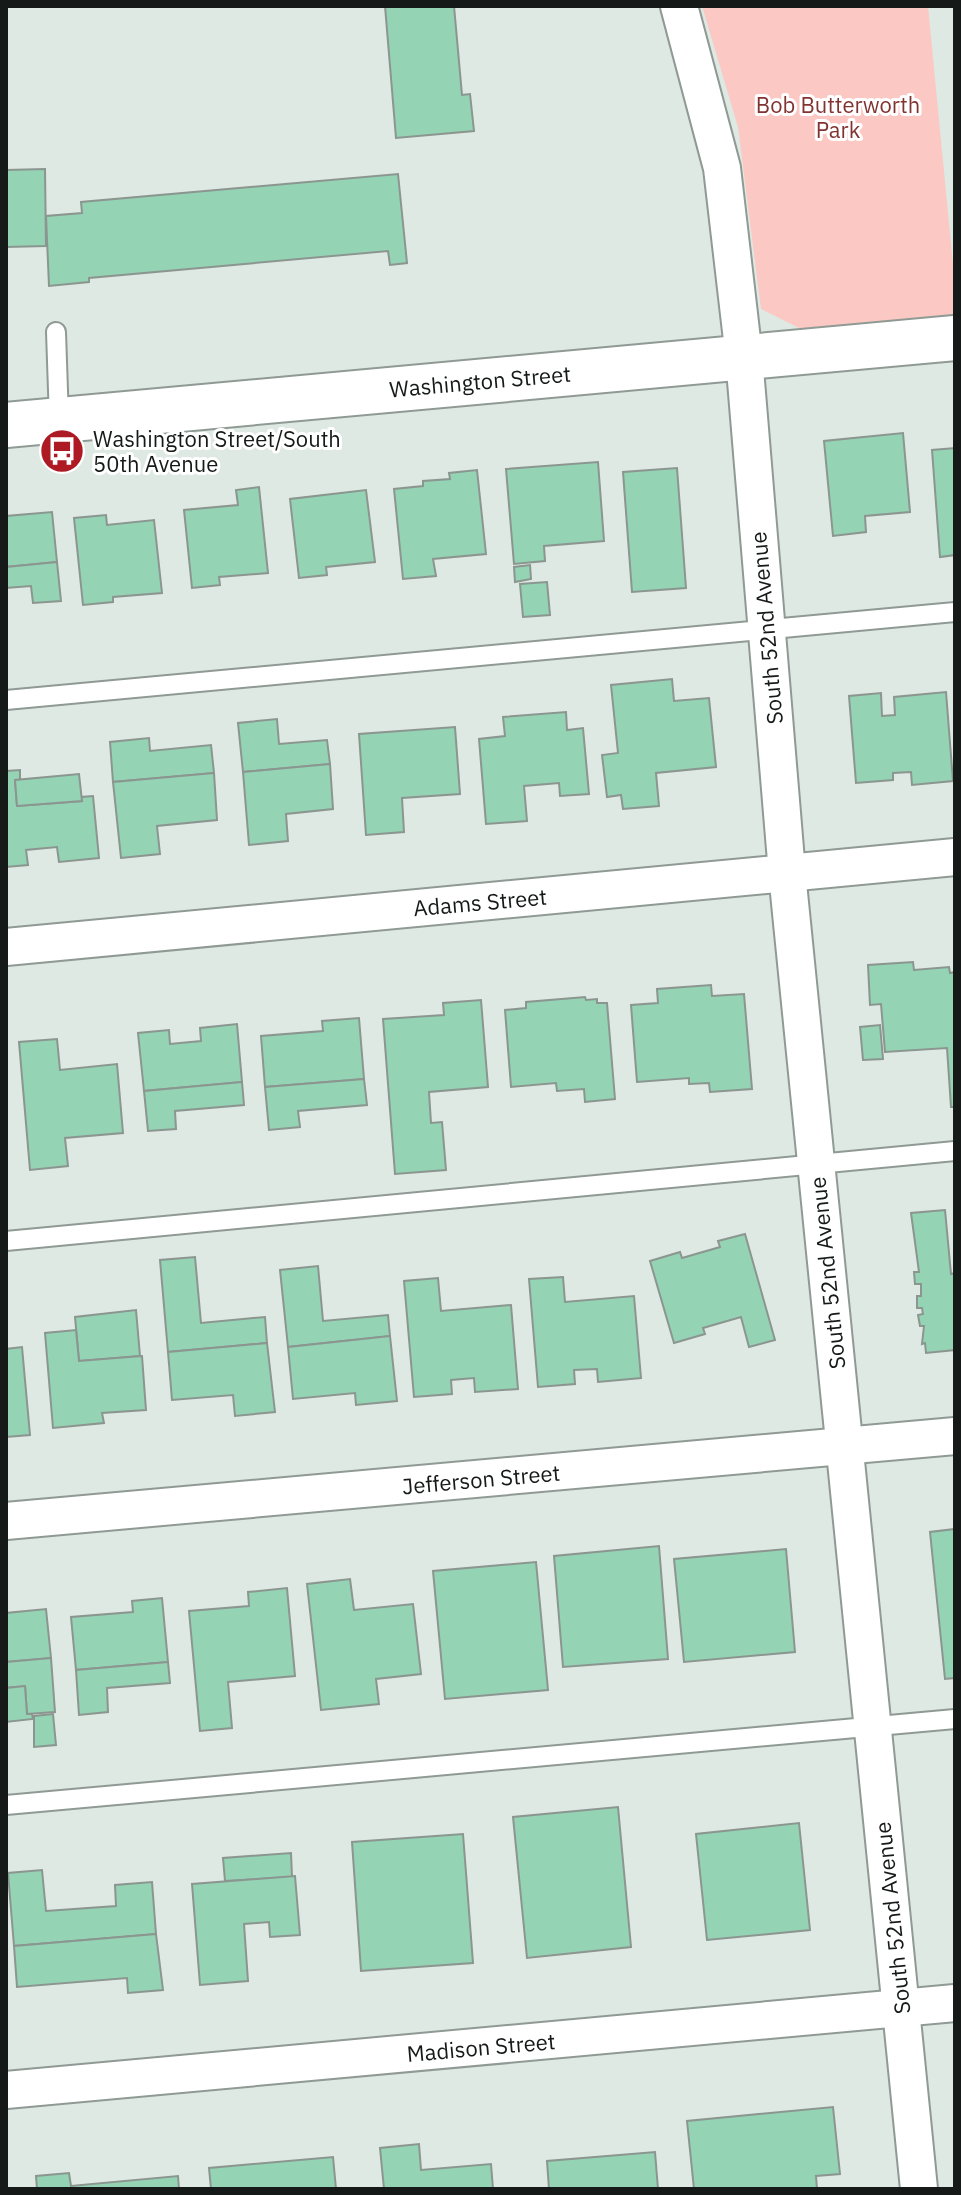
<svg xmlns="http://www.w3.org/2000/svg" width="961" height="2195" font-family="'IBM Plex Sans',sans-serif">
<style>
.green{fill:#fcc8c3}
.building{fill:#94d3b3;stroke:#8b9690;stroke-width:2}
.lines{fill:none;stroke-linecap:round;stroke-linejoin:round}
.service-casing{stroke:#909a94;stroke-width:22}
.minor-casing{stroke:#909a94;stroke-width:40}
.tertiary-casing{stroke:#909a94;stroke-width:48}
.service{stroke:#fff;stroke-width:18}
.minor{stroke:#fff;stroke-width:36}
.tertiary{stroke:#fff;stroke-width:44}
.labels{text-anchor:middle;dominant-baseline:central;stroke-width:6;stroke-linejoin:round;paint-order:stroke}
.park-label{font-size:22px;fill:#813331;stroke:#fff}
.street-label{font-size:22px;fill:#151917;stroke:#fff}
.poi-label{font-size:22px;fill:#151917;stroke:#fff;text-anchor:start}
</style>
<rect width="100%" height="100%" fill="#dee9e3"/>
<polygon class="green" points="702,6 928,6 955,285 955,319 805,331 761,309 738,127"/>
<g class="building">
<polygon points="385,6 454,6 462,95 470,94 474,131 396,138"/>
<polygon points="45,169 46,246 6,247 6,170"/>
<polygon points="398,174 407,263 390,265 388,251 89,278 89,282 49,286 46,216 82,213 81,202"/>
<polygon points="903,433 910,512 865,516 866,532 833,536 824,441"/>
<polygon points="955,448 955,555 940,557 932,450"/>
<polygon points="598,462 604,541 544,546 545,561 514,564 506,469"/>
<polygon points="677,468 686,588 632,592 623,472"/>
<polygon points="477,470 486,554 433,559 436,576 403,579 394,489 423,486 423,481 450,479 449,473"/>
<polygon points="259,487 268,573 219,577 220,585 192,588 184,510 238,505 236,490"/>
<polygon points="366,490 375,562 326,567 327,575 299,578 290,499"/>
<polygon points="52,512 57,562 6,567 6,516"/>
<polygon points="106,515 107,525 154,520 162,593 113,597 113,602 83,605 74,518"/>
<polygon points="57,562 61,601 33,603 31,586 6,588 6,567"/>
<polygon points="530,565 531,579 515,582 514,567"/>
<polygon points="547,582 550,615 523,617 520,584"/>
<polygon points="672,679 674,701 709,698 716,767 656,773 659,806 623,809 621,795 607,797 602,755 618,753 611,685"/>
<polygon points="946,692 953,781 912,785 911,772 893,773 893,780 856,783 849,696 881,693 882,716 895,715 894,697"/>
<polygon points="566,712 567,730 583,728 589,794 560,796 559,783 524,786 527,821 486,824 479,739 505,736 503,717"/>
<polygon points="277,719 279,744 327,740 330,764 243,772 238,723"/>
<polygon points="455,727 460,794 402,798 404,832 366,835 359,734"/>
<polygon points="149,738 150,751 211,745 214,773 113,782 110,742"/>
<polygon points="330,764 333,809 286,814 288,841 249,845 243,772"/>
<polygon points="20,770 20,780 15,780 17,806 82,801 81,797 93,796 99,858 59,862 57,847 26,850 28,865 6,867 6,771"/>
<polygon points="214,773 217,820 157,826 160,854 121,858 113,782"/>
<polygon points="79,774 82,801 17,806 15,780"/>
<polygon points="913,962 914,970 949,967 950,973 955,972 955,1107 951,1107 947,1048 885,1052 881,1004 870,1005 868,965"/>
<polygon points="711,985 712,996 744,994 752,1089 710,1092 709,1083 689,1084 689,1078 637,1082 631,1005 658,1003 657,989"/>
<polygon points="585,997 586,1000 597,999 597,1003 607,1003 615,1099 585,1102 584,1089 557,1091 556,1083 511,1087 505,1010 526,1008 526,1002"/>
<polygon points="481,1000 488,1087 429,1092 431,1123 442,1122 446,1170 395,1174 383,1019 444,1015 443,1003"/>
<polygon points="359,1018 364,1079 265,1087 261,1036 323,1031 322,1021"/>
<polygon points="237,1024 242,1082 144,1091 138,1033 169,1030 170,1044 201,1041 200,1028"/>
<polygon points="880,1025 883,1059 863,1060 860,1027"/>
<polygon points="57,1039 60,1070 117,1064 123,1133 65,1138 68,1166 30,1170 19,1042"/>
<polygon points="364,1079 367,1105 298,1111 300,1127 269,1130 265,1087"/>
<polygon points="242,1082 244,1105 175,1111 176,1129 148,1131 144,1091"/>
<polygon points="945,1210 951,1274 955,1273 955,1350 926,1353 925,1343 922,1344 924,1326 920,1326 918,1315 923,1314 922,1308 917,1308 917,1296 921,1296 921,1284 915,1284 914,1272 919,1272 911,1213"/>
<polygon points="745,1234 775,1340 749,1347 741,1317 703,1328 705,1334 674,1343 650,1261 680,1252 682,1258 720,1247 718,1241"/>
<polygon points="195,1257 201,1323 265,1317 267,1343 168,1352 160,1260"/>
<polygon points="318,1266 323,1321 388,1315 390,1336 288,1347 280,1270"/>
<polygon points="563,1277 565,1302 634,1296 641,1378 598,1382 597,1369 574,1370 575,1384 538,1387 529,1279"/>
<polygon points="438,1278 441,1311 511,1305 518,1389 475,1392 474,1378 451,1380 452,1394 414,1397 404,1281"/>
<polygon points="136,1310 140,1356 79,1361 75,1317"/>
<polygon points="76,1330 79,1361 142,1356 146,1410 102,1413 104,1423 53,1428 45,1333"/>
<polygon points="390,1336 397,1401 356,1405 355,1393 293,1399 288,1347"/>
<polygon points="267,1343 275,1412 235,1416 233,1395 172,1400 168,1352"/>
<polygon points="22,1347 30,1435 6,1437 6,1349"/>
<polygon points="955,1529 955,1678 945,1679 930,1532"/>
<polygon points="659,1546 668,1659 563,1667 554,1556"/>
<polygon points="786,1549 795,1652 684,1662 674,1559"/>
<polygon points="536,1562 548,1690 445,1699 433,1571"/>
<polygon points="350,1579 354,1610 413,1604 421,1674 376,1679 379,1704 321,1710 307,1584"/>
<polygon points="287,1588 295,1676 228,1682 232,1728 200,1731 189,1611 249,1606 248,1592"/>
<polygon points="162,1598 168,1662 76,1670 71,1617 133,1612 132,1601"/>
<polygon points="46,1609 51,1658 6,1662 6,1613"/>
<polygon points="51,1658 55,1712 27,1714 25,1686 6,1688 6,1662"/>
<polygon points="168,1662 170,1683 107,1688 108,1712 79,1715 76,1670"/>
<polygon points="25,1686 27,1714 32,1714 33,1719 6,1722 6,1688"/>
<polygon points="53,1714 56,1745 34,1747 34,1716"/>
<polygon points="618,1807 631,1947 527,1958 513,1817"/>
<polygon points="799,1823 810,1930 707,1940 696,1834"/>
<polygon points="463,1834 473,1963 361,1971 352,1842"/>
<polygon points="291,1853 292,1877 225,1881 223,1858"/>
<polygon points="42,1870 46,1911 116,1906 115,1885 152,1882 156,1934 14,1946 8,1873"/>
<polygon points="295,1876 300,1935 270,1937 269,1922 244,1924 248,1981 200,1985 192,1884"/>
<polygon points="156,1934 163,1990 128,1993 127,1978 17,1987 14,1946"/>
<polygon points="833,2107 840,2174 816,2176 817,2189 694,2189 687,2121"/>
<polygon points="419,2144 421,2170 491,2164 493,2189 384,2189 380,2148"/>
<polygon points="655,2152 658,2189 549,2189 547,2161"/>
<polygon points="333,2157 336,2189 211,2189 209,2168"/>
<polygon points="69,2173 71,2186 178,2176 179,2189 37,2189 36,2176"/>
</g>
<g class="lines">
<g class="service-casing">
<g id="service">
<polyline points="56,332 59,420"/>
<polyline points="6,700 955,612"/>
<polyline points="6,1241 955,1151"/>
<polyline points="6,1805 955,1719"/>
</g>
</g>
<g class="minor-casing">
<g id="minor">
<polyline points="679,6 722,168 744,357 787,873 919,2189"/>
<polyline points="6,947 955,857"/>
<polyline points="6,1521 955,1436"/>
<polyline points="6,2090 955,2003"/>
</g>
</g>
<g class="tertiary-casing">
<polyline id="tertiary" points="6,425 955,338"/>
</g>
<use href="#service" class="service"/>
<use href="#minor" class="minor"/>
<use href="#tertiary" class="tertiary"/>
</g>
<defs>
<g id="bus-disc" transform="scale(2.3)"><circle r="9.5" fill="#ad1a24" stroke="#fff"/><path d="M-5-6H5V4H4V6H2V4H-2V6H-4V4H-5ZM-3.5-4V0h7V-4ZM-3.5 1.2v1.5H-2V1.2ZM2 1.2v1.5H3.5V1.2Z" fill="#fff"/></g>
</defs>
<g fill-rule="evenodd">
<use href="#bus-disc" x="62" y="451"/>
</g>
<g class="labels">
<g class="park-label">
<text x="838" y="104">Bob Butterworth<tspan x="838" dy="25">Park</tspan></text>
</g>
<g class="street-label">
<text transform="translate(480 381) rotate(-5)">Washington Street</text>
<text transform="translate(766 628) rotate(-95)">South 52nd Avenue</text>
<text transform="translate(480 902) rotate(-5)">Adams Street</text>
<text transform="translate(827 1273) rotate(-96)">South 52nd Avenue</text>
<text transform="translate(481 1479) rotate(-5)">Jefferson Street</text>
<text transform="translate(892 1918) rotate(-96)">South 52nd Avenue</text>
<text transform="translate(481 2047) rotate(-5)">Madison Street</text>
</g>
<g class="poi-label">
<text x="93" y="438">Washington Street/South<tspan x="93" dy="25">50th Avenue</tspan></text>
</g>
</g>
<rect width="961" height="2195" fill="none" stroke="#151917" stroke-width="16"/>
</svg>
